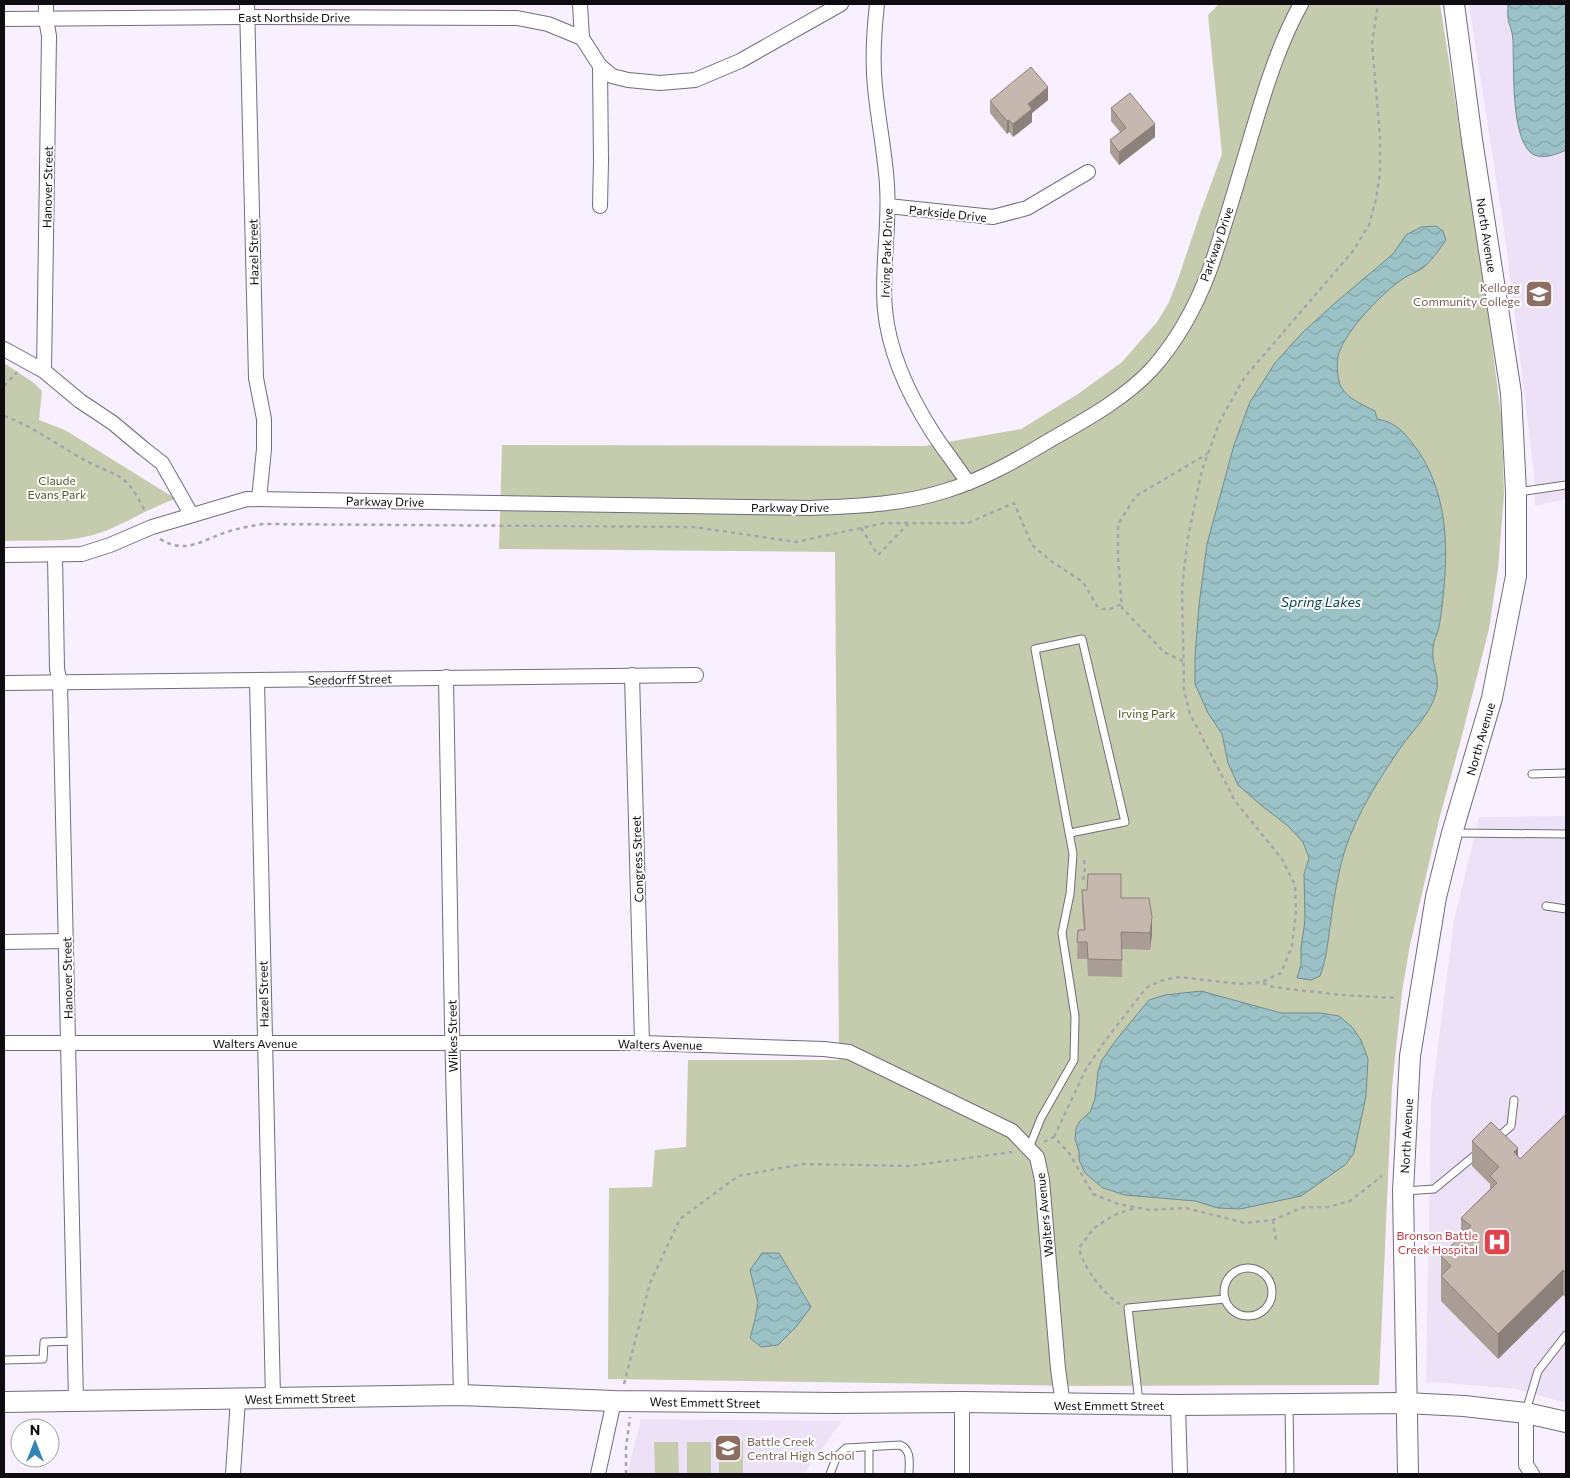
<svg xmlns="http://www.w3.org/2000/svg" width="1570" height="1478" font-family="Commissioner,sans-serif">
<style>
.built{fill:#ede1f7}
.green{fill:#c5ccad}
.water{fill:url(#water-waves);stroke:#718b90}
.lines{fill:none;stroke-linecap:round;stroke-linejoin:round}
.lane-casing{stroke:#726c78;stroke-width:9}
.street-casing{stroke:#726c78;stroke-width:16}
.secondary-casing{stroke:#726c78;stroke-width:22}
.path{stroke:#a9a3ae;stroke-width:2.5;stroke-dasharray:4 4;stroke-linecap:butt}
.lane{stroke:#fff;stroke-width:7}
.street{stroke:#fff;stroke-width:14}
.secondary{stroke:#fff;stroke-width:20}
.wall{fill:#aa9d96}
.shaded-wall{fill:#8b807a}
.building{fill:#c6b7af;stroke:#8b807a}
.labels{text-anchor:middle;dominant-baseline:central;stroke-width:4;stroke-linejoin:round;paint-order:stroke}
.street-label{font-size:12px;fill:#0e0c11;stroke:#fff}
.education-label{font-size:12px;fill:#785e54;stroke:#fff;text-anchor:end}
.park-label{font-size:12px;fill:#535b29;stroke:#fff}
.health-label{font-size:12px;fill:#be3a42;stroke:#fff;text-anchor:end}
.water-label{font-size:14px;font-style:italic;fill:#09474d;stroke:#fff}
</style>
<defs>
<pattern id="water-waves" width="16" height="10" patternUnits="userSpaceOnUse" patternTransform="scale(1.25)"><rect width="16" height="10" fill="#9bc2c7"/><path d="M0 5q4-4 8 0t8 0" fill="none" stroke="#84a6aa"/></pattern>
</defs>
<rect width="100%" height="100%" fill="#f8f0fe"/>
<g class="built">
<polygon points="1469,4 1566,4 1566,499 1535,506 1534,474 1506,243"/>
<polygon points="1566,816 1566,1403 1516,1389 1434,1382 1426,1383 1431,1102 1454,920 1479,817"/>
<polygon points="641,1419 842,1421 804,1474 627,1474"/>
</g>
<g class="green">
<polygon points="1219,4 1440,4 1485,291 1502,422 1504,495 1498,569 1489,629 1459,747 1439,820 1410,945 1402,992 1392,1087 1379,1385 1079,1386 608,1379 609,1188 652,1187 655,1150 686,1147 688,1060 839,1060 835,552 499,549 502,445 925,446 1021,429 1078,394 1122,362 1157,322 1169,302 1178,279 1201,211 1222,154 1208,15"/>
<path d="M 4,363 L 34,383 L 42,391 L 39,420 L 65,430 L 176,499 C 147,508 122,527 93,535 C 64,543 33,540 4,541 Z"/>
<rect x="719" y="1441" width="24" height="33"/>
<polygon points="654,1442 678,1442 679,1474 655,1474"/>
<rect x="687" y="1442" width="24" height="32"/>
</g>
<g class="water">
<path d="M 1508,4 L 1566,4 L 1566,150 C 1555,155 1540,161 1530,152 C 1511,134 1514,68 1513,42 C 1513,35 1511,29 1509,23 C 1507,17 1508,10 1508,4 Z"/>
<path d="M 1436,226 L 1443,231 L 1446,240 C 1439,250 1433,259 1424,267 C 1418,272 1410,274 1404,278 C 1383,292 1347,329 1339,353 C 1336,361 1337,379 1341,387 C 1348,399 1363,405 1375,411 L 1377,419 C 1382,420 1387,421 1392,424 C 1400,428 1408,437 1413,444 C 1447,487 1449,545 1443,597 C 1442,607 1441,617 1439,627 C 1438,634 1433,641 1433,649 C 1431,664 1441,678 1436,693 C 1431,713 1413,730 1401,747 C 1379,779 1357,813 1345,850 C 1338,873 1334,897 1331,920 C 1328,939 1327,958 1320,976 L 1311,980 L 1297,978 L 1301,965 L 1301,948 L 1305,920 L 1304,874 L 1309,858 L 1303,842 L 1288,826 L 1262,806 L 1238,785 L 1228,763 L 1222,734 L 1208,713 L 1195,684 L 1195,657 L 1199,605 L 1207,544 L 1234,445 L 1250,402 L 1275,363 L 1303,332 L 1335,303 L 1393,254 L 1406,235 L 1421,227 Z"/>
<polygon points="1201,991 1281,1013 1320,1013 1339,1016 1352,1027 1361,1040 1368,1059 1366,1096 1354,1153 1345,1165 1301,1196 1240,1209 1218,1208 1195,1201 1125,1195 1103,1188 1085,1173 1079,1160 1079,1151 1075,1139 1076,1128 1080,1121 1090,1112 1095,1099 1098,1071 1102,1060 1116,1040 1149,1000 1165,995"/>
<polygon points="762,1253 779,1253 811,1307 796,1327 778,1345 761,1347 750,1338 755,1319 758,1303 750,1270"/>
</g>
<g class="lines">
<g class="lane-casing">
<g id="lane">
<polyline points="1518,492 1566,485"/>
<polyline points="1532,774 1566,773"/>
<polyline points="1455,833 1566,834"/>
<polyline points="1546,906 1566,909"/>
<polyline points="1497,1138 1511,1126 1514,1100"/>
<polyline points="1029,1148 1041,1118 1074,1060 1075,1016 1062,933 1070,894 1073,854 1035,649 1082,639 1125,822 1070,833"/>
<polyline points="1405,1191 1434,1189 1479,1152"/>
<circle cx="1248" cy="1292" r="24"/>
<polyline points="4,1360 43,1359 44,1342 76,1341"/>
<polyline points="1139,1402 1128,1308 1225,1299"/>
<polyline points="1289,1405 1290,1474"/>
<polyline points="1526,1411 1538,1371 1566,1335"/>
<path d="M 830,1474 L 837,1456 L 846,1448 L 900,1445 C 912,1450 909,1463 909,1474"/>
<polyline points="869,1474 869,1447"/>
</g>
</g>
<g class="street-casing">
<g id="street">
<polyline points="247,4 256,378 264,419 264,449 259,499"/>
<polyline points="580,4 582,38 600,66 612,76 628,80 660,83 695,80 740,61 841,4"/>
<path d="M 877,4 C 874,31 872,59 875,87 C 878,120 885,152 887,185 C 890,227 881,269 885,310 C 889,353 910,397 933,433 C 944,450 957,466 968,483"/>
<polyline points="4,19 247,17 517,18 548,24 582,38"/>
<polyline points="600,206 601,161 600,66"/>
<polyline points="888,206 993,217 1027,208 1088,172"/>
<polyline points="4,349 44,371 80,401 113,423 144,449 162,463 191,514"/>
<polyline points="44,371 49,36 46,19 46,4"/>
<path d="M 4,555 L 82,554 L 110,545 L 152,527 L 247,499 L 810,508 C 855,506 901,505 945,491 C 982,480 1017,460 1050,440 C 1085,420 1124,399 1152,369 C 1177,341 1197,304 1210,269 C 1227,220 1241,169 1256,120 C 1268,80 1281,40 1301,4"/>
<polyline points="55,555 57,669 60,682 76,1402"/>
<polyline points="632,675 642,1043"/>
<polyline points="446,677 452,1027 461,1395"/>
<polyline points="257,680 273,1398"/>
<polyline points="4,683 696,675"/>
<polyline points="4,942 66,941"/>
<polyline points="4,1043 642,1043 824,1049 849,1052 1012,1131 1037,1157 1042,1180 1058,1369 1063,1405"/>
<polyline points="962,1402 962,1474"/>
<polyline points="1178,1405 1180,1474"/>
<polyline points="1526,1413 1526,1465 1532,1474"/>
<polyline points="233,1474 238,1399"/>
<polyline points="598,1474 614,1401"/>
</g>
</g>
<g class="secondary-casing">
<g id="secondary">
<polyline points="4,1402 461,1395 614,1401 836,1403 962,1402 1178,1405 1405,1403 1464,1406 1526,1413 1566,1422"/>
<polyline points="1408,1474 1403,1191 1410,1056 1436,897 1452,833 1492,698 1516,576 1516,492 1511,393 1472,140 1454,4"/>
</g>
</g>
<g class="path">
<polyline points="4,386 17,372"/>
<path d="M 4,416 C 35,427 63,449 92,464 C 104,470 117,473 126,482 C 135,490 139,501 145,511"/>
<polyline points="861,528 878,555 908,524"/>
<path d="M 160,539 C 187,555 201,540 227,532 C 239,528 251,526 263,524 L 694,527 L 796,542 L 884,523 L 968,523 L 1014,503 L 1032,545 L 1051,561 L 1083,582 L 1097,606 L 1102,609 L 1110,609 L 1122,604"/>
<polyline points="1183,661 1164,652 1122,608 1118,557 1118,524 1136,496 1207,454"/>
<polyline points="1083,880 1085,869 1084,860"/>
<polyline points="1263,983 1273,987 1341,995 1397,998"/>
<polyline points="1054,1137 1086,1069 1105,1041 1146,988 1160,981 1178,977 1240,984 1262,982 1281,973 1292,946 1296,911 1295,885 1282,859 1235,801 1190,714 1184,690 1182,588 1188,537 1202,470 1220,421 1244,378 1353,251 1369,225 1376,199 1380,172 1380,137 1372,43 1378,4"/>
<polyline points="1044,1142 1054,1137 1069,1153 1093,1194 1118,1204 1150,1210 1186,1208 1245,1223 1273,1220 1304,1207 1328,1207 1350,1201 1382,1176"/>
<polyline points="1273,1220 1276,1241"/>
<path d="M 1120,1304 C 1104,1295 1083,1267 1079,1248 L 1094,1228 L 1114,1215 L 1135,1208"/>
<polyline points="624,1384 650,1283 680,1219 738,1176 803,1164 909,1166 1012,1152"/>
<polyline points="626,1474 626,1448 630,1417"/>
</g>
<use href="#lane" class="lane"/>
<use href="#street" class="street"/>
<use href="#secondary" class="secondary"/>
</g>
<g class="wall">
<polygon points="1048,100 1032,113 1032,122 1013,137 1009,132 1007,134 990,113 990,101"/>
<polygon points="1111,108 1155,137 1119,165 1110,153 1110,140 1120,132 1111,121"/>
<polygon points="1082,890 1121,898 1152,934 1150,950 1122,949 1122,977 1088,976 1087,959 1077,959 1078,930 1084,930 1082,907"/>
<polygon points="1566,1114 1566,1298 1563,1295 1498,1359 1441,1301 1441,1256 1461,1235 1461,1218 1490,1189 1490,1184 1472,1166 1472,1141 1518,1157 1520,1159"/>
</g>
<g class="shaded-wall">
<polygon points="1048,87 1048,100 1032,113 1032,122 1013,137 1013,124 1028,104"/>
<polygon points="1009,120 1009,132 1007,134 1007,121"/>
<polygon points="1155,124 1155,137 1119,165 1119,152"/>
<polygon points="1152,917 1152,934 1150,950 1150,933"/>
<polygon points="1518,1148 1518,1173 1514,1152"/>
<polygon points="1563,1270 1563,1295 1498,1359 1498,1334"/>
</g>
<g class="building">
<polygon points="1031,67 1048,87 1028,104 1032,109 1013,124 1009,120 1007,121 990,101"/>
<polygon points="1130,93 1155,124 1119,152 1110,140 1126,128 1111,108"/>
<polygon points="1088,874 1121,874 1121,898 1149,898 1152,917 1150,933 1121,932 1122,960 1088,959 1087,942 1077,942 1078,930 1085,930 1082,890 1087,890"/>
<polygon points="1566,1114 1566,1273 1563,1270 1498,1334 1441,1276 1451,1266 1441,1256 1471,1226 1461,1218 1497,1183 1490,1176 1499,1167 1472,1141 1491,1122 1518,1148 1514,1152 1520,1159"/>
</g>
<defs>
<g id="university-square" transform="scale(1.4375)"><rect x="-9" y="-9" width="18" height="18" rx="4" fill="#8d6e63" stroke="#fff"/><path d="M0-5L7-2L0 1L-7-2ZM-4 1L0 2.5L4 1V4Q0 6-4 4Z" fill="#fff"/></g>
<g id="hospital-square" transform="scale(1.4375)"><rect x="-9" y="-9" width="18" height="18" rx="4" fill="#e0444e" stroke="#fff"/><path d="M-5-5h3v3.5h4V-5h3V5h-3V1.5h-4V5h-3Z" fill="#fff"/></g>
<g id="school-square" transform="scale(1.4375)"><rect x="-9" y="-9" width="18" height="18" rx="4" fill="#8d6e63" stroke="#fff"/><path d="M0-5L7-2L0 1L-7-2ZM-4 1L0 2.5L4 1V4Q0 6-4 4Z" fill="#fff"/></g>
</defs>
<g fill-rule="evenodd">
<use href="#university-square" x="1539" y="294"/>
<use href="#hospital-square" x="1497" y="1242"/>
<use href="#school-square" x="728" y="1448"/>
</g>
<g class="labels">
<g class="street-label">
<text x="294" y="17">East Northside Drive</text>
<text transform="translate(47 187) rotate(-89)">Hanover Street</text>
<text transform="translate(948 213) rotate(6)">Parkside Drive</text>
<text transform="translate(1487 235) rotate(81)">North Avenue</text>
<text transform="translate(1216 244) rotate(-71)">Parkway Drive</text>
<text transform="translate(253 252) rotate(-91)">Hazel Street</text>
<text transform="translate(886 253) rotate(-88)">Irving Park Drive</text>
<text transform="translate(385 501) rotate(1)">Parkway Drive</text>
<text x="790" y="507">Parkway Drive</text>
<text transform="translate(350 679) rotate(-1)">Seedorff Street</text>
<text transform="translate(1480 739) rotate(-74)">North Avenue</text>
<text transform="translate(637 859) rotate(-92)">Congress Street</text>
<text transform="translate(67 978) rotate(-91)">Hanover Street</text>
<text transform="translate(263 994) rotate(-91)">Hazel Street</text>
<text transform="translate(452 1036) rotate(-91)">Wilkes Street</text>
<text x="255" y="1043">Walters Avenue</text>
<text transform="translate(660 1044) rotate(1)">Walters Avenue</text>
<text transform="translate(1406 1136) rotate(-87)">North Avenue</text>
<text transform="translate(1044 1215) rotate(-96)">Walters Avenue</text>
<text transform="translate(300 1398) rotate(-1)">West Emmett Street</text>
<text transform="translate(705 1402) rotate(1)">West Emmett Street</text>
<text x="1109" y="1405">West Emmett Street</text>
</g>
<g class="education-label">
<text x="1520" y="287">Kellogg<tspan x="1520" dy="14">Community College</tspan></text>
<text x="747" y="1441" text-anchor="start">Battle Creek<tspan x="747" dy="14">Central High School</tspan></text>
</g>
<g class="park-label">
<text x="57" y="480">Claude<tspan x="57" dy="14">Evans Park</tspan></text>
<text x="1147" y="713">Irving Park</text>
</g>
<g class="health-label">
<text x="1478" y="1235">Bronson Battle<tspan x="1478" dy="14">Creek Hospital</tspan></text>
</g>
<g class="water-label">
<text x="1321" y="601">Spring Lakes</text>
</g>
</g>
<rect width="1570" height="1478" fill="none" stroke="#0e0c11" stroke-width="10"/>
<g transform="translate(35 1443)"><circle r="24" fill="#ffffff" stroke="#9f9ea0"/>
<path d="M0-4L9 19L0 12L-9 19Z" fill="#3184b4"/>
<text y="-8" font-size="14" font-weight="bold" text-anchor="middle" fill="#0e0c11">N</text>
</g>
</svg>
